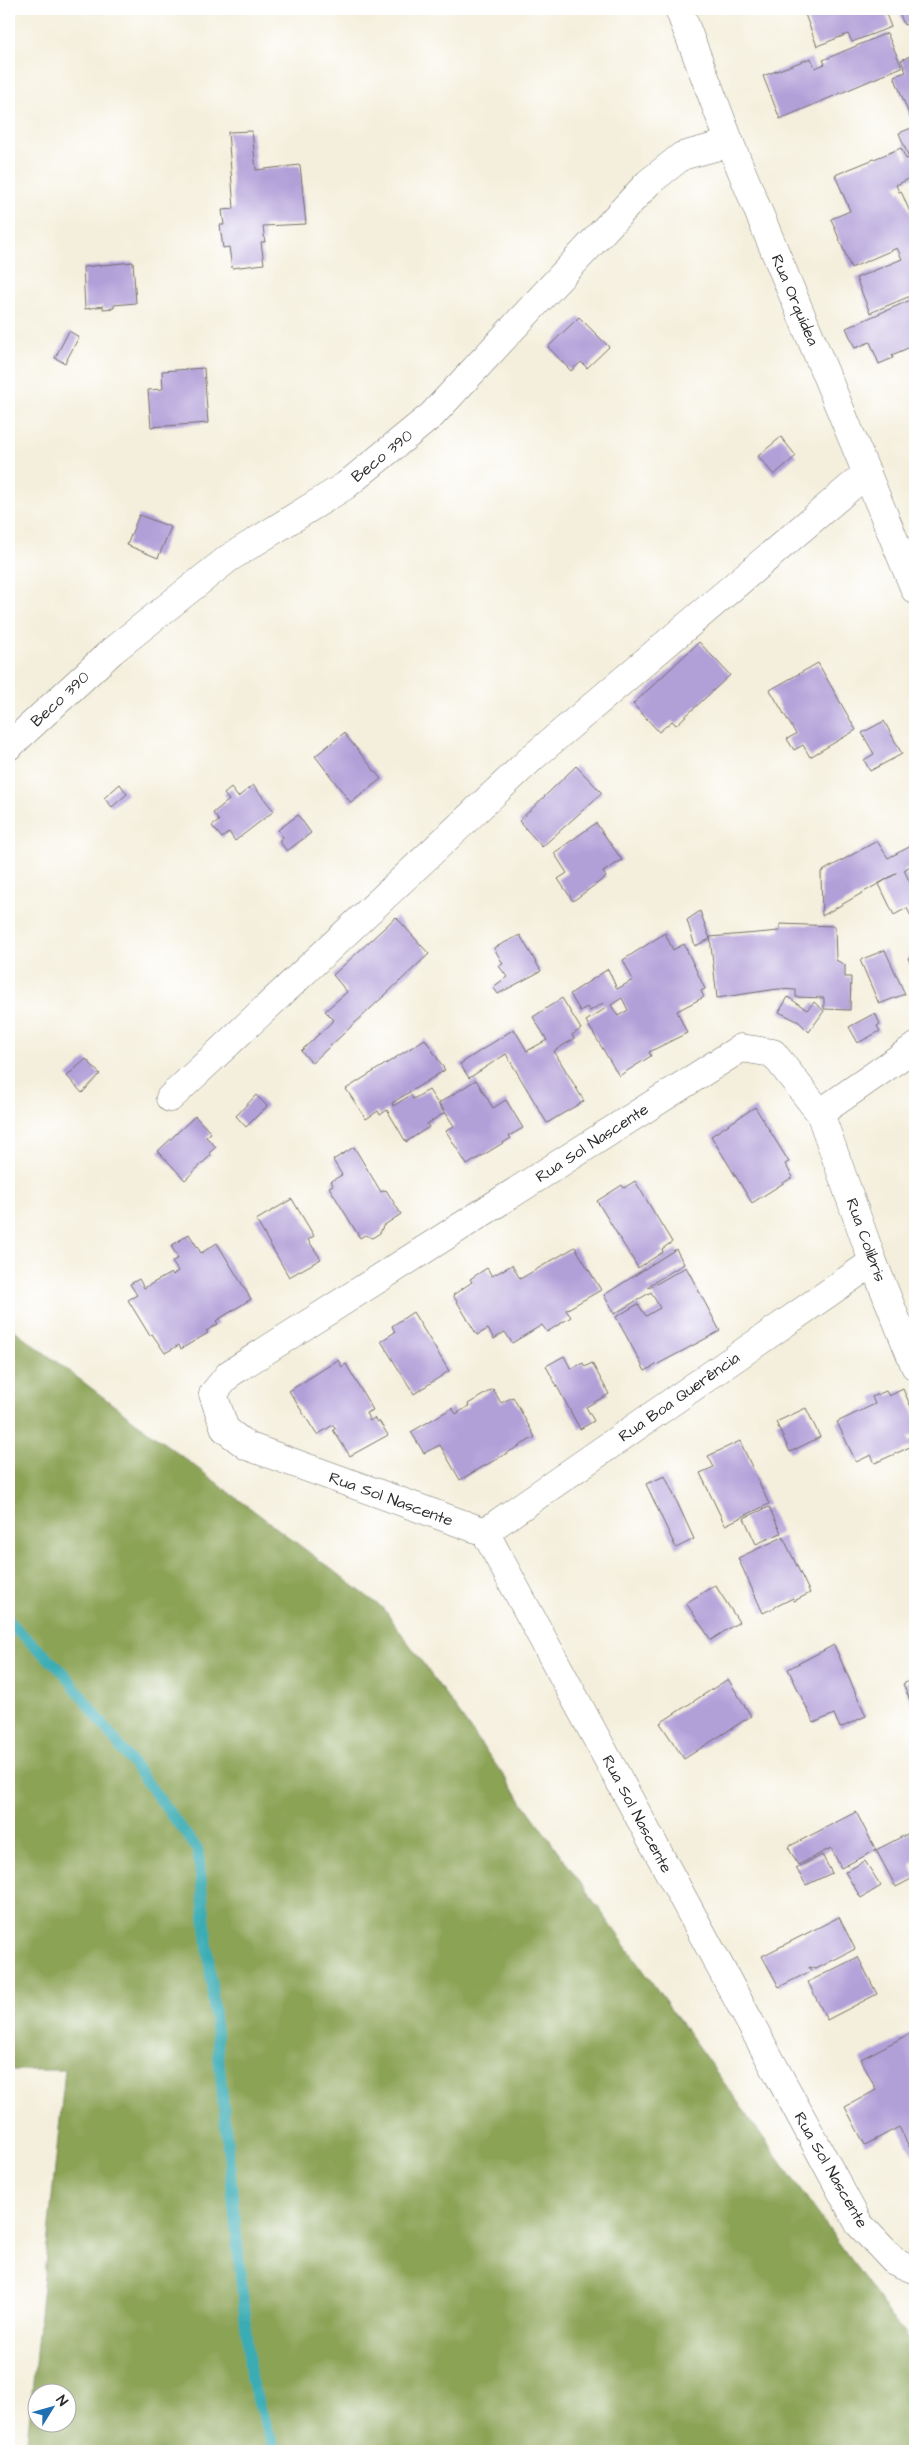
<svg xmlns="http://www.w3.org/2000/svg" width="924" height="2460" font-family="'Architects Daughter',sans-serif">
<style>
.forest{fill:#8ba354;stroke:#5b6740;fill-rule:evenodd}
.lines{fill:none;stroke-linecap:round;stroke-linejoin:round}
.stream{stroke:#3aacb4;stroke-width:11}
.building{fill:#b19fd8;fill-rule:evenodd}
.minor-casing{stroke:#717069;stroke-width:29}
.minor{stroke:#fff;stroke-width:28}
.labels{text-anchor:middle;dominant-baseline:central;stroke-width:4.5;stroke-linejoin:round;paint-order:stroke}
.street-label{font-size:16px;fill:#2b2b2b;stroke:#fff}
</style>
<rect width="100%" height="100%" fill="#fff"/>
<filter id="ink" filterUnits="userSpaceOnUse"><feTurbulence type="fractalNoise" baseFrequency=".02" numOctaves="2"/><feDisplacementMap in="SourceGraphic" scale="10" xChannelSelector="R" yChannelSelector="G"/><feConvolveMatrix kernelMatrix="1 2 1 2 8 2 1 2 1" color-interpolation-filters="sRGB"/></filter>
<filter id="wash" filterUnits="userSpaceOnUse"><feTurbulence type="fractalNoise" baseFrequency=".0096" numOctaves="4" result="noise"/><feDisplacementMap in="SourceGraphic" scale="20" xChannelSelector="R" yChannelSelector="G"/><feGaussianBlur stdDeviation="1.12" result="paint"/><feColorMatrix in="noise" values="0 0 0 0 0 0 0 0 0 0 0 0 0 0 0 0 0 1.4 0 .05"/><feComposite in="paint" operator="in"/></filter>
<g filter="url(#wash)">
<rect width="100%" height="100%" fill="#f4efdc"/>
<path class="forest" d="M 9,1326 L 384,1609 L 915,2349 L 915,2451 L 26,2451 L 65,2070 L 9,2070 ZM 38,2392 L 68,2392 L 68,2422 L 38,2422 Z"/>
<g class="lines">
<polyline class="stream" points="9,1622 64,1673 198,1850 251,2380 275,2451"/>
</g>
<g id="blocks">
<g class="building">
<polygon points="803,9 884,9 891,27 852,42 848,34 817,46"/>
<polygon points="898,9 915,9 915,21 904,25"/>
<polygon points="887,33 902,67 780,119 763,76 811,58 815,68 825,64 823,60"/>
<polygon points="915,54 915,183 913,177 896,185 899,192 901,191 915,224 915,294 870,313 856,278 902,259 897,248 851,268 831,219 850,211 835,175 901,148 906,159 909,158 899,133 914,127 894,76 906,72 901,60"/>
<polygon points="252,131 256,170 300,165 306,224 263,226 265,242 261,242 264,264 232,268 229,247 223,248 220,225 224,225 222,210 234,209 228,132"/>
<polygon points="133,262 136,303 114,305 114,308 103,309 103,306 85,309 83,267"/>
<polygon points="915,298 915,345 892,355 893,358 879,364 870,342 855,348 846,328"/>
<polygon points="579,317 609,347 587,368 581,362 571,371 548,347"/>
<polygon points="69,331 79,337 65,363 55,358"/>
<polygon points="204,368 208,423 151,427 148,390 163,389 162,371"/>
<polygon points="781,437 796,456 774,475 758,456"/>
<polygon points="139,515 171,527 158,558 127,545"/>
<polygon points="699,642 730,675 676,725 672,721 659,732 633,704"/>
<polygon points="818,663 856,730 810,757 803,745 794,750 787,739 796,734 770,690"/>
<polygon points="884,721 902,754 870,771 864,760 874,754 862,733"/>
<polygon points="344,733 381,779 351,803 315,756"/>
<polygon points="576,766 602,793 542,847 519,821"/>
<polygon points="120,784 127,794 112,807 104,798"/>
<polygon points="253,785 274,811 235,841 229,832 222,838 212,826 219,821 213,813 229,800 224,794 231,788 238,797"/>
<polygon points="298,815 311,833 287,851 279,841 283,837 278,830"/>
<polygon points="596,823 622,860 603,872 606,877 573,901 558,879 567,873 554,853"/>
<polygon points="877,841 888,858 915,844 915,863 904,870 915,893 915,925 907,908 894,915 879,884 897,873 822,916 821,872"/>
<polygon points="700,911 710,939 695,946 687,920"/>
<polygon points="396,917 429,954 312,1063 301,1051 334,1020 325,1011 347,992 333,975"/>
<polygon points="780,924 835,926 836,960 845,965 845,977 851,977 850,1010 824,1009 824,998 796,997 796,990 778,989 717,998 710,937 780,931"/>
<path d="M 665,933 L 673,950 L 684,944 L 705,989 L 701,991 L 704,997 L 677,1011 L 687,1033 L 649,1052 L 651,1056 L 619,1076 L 586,1021 L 606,1008 L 603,1003 L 590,1011 L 587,1007 L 580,1011 L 570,994 L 608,969 L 617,989 L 633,980 L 623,960 ZM 622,998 L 628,1010 L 618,1016 L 611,1005 Z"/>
<polygon points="520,935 541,971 498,994 493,987 507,977 499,966 503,964 494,948"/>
<polygon points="885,950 905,994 879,1004 860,960"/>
<polygon points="915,954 915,973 908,958"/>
<polygon points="788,997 807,1010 814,1002 824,1011 809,1032 799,1022 779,1012"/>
<polygon points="562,998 581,1029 572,1035 574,1039 554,1051 584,1101 547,1123 506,1054 469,1078 460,1064 514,1029 527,1051 547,1040 533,1017"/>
<polygon points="875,1013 880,1024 877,1026 880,1031 858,1043 849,1027"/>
<polygon points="425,1039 445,1070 392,1103 393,1106 411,1095 413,1099 429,1090 444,1113 427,1124 429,1127 406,1142 387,1110 380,1115 378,1111 366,1119 346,1089"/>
<polygon points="86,1059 100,1074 82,1093 67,1076"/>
<polygon points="476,1080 493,1108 506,1100 523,1128 509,1136 511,1138 467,1165 446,1131 454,1126 439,1103"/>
<polygon points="256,1095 267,1106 246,1127 236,1116"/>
<polygon points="755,1107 789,1162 785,1164 793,1177 752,1203 711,1136"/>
<polygon points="195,1116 211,1133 206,1137 216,1147 209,1153 211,1155 185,1180 158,1151"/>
<polygon points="354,1147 381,1192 386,1190 401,1214 383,1226 380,1233 372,1238 365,1235 360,1238 329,1187 333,1185 331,1181 342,1175 333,1160"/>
<polygon points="635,1181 672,1242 662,1249 663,1252 638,1268 597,1201 622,1185 624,1188"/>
<polygon points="292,1199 314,1236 308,1240 321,1259 289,1277 256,1220"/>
<polygon points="189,1234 201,1253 217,1243 251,1299 216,1321 218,1324 206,1331 208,1333 181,1349 179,1345 165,1353 152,1334 150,1336 128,1300 137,1295 130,1284 139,1279 144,1288 171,1273 173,1275 178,1271 172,1262 178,1258 171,1246"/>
<polygon points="575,1247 601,1290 566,1310 571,1317 547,1332 542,1325 512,1343 505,1332 494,1339 488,1329 477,1335 453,1295 472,1282 470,1279 487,1268 492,1276 512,1265 520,1279"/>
<polygon points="676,1249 684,1264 648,1286 649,1288 686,1267 720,1331 645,1371 616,1317 638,1304 646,1316 660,1308 651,1292 614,1314 604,1295"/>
<polygon points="413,1312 449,1371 414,1394 381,1341 395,1332 392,1326"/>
<polygon points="564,1356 571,1369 583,1363 585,1367 592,1363 609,1394 586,1407 594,1421 580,1429 546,1366"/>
<polygon points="338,1360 342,1367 346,1364 373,1410 366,1413 370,1421 374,1418 377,1422 379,1421 388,1435 350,1456 333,1430 336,1428 333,1425 317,1435 289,1391"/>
<polygon points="493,1389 501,1403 513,1397 535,1437 460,1480 440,1445 424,1453 411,1432 452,1408 456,1414 469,1406 468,1404"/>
<polygon points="903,1389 915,1416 915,1434 908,1438 912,1446 875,1463 871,1455 856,1462 837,1422 875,1404 872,1397 886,1391 889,1396"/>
<polygon points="806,1408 820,1437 790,1452 776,1422"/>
<polygon points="740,1441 769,1504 725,1525 700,1473 714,1467 708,1456"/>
<polygon points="665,1476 694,1539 676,1548 646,1484"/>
<polygon points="769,1507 781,1533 756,1544 744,1518"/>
<polygon points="783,1537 810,1593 794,1601 793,1598 763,1613 738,1558"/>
<polygon points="715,1585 739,1622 711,1640 686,1603"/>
<polygon points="834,1645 866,1716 840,1728 834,1714 814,1723 788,1669"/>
<polygon points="915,1678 915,1712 903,1684"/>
<polygon points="728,1679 751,1716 684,1759 660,1723"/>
<polygon points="856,1812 876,1850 841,1868 831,1848 798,1865 788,1847"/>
<polygon points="915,1830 915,1860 911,1865 915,1877 896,1887 876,1850"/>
<polygon points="822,1855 832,1873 806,1885 796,1868"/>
<polygon points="865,1861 881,1886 861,1898 845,1872"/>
<polygon points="839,1917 855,1949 816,1969 809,1967 811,1971 779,1987 762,1956"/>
<polygon points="858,1957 877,1994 827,2020 808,1982"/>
<polygon points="911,2033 915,2043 915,2158 899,2127 865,2145 845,2107 876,2090 861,2059"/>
</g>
</g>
</g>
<g filter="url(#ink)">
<use href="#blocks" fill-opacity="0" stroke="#717069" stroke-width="1"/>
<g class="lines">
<g class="minor-casing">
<g id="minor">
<polyline points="679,9 730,143 915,590"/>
<polyline points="9,746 112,651 229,558 345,486 432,415 648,183 682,156 730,143"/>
<polyline points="170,1098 533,757 867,473"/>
<polyline points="820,1113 915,1047"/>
<polyline points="915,1366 873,1262 820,1113 773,1053 741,1048 229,1374 213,1394 225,1429 247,1446 485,1532 859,2224 894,2261 915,2270"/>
<polyline points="485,1532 873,1262"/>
</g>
</g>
<use href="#minor" class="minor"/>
</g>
</g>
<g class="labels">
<g class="street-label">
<text transform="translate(795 300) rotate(67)">Rua Orquídea</text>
<text transform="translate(382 456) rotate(-39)">Beco 390</text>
<text transform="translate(60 699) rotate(-43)">Beco 390</text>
<text transform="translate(592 1143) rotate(-33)">Rua Sol Nascente</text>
<text transform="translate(866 1240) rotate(70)">Rua Colibris</text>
<text transform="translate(679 1397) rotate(-35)">Rua Boa Querência</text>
<text transform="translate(391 1499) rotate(20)">Rua Sol Nascente</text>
<text transform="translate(637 1814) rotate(62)">Rua Sol Nascente</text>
<text transform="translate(831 2170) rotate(60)">Rua Sol Nascente</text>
</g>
</g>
<rect width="924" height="2460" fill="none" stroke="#fff" stroke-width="30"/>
<g transform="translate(52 2408) rotate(53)"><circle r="24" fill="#ffffff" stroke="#aaaaaa"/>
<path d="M0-4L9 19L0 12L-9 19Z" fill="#1f6fb2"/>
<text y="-8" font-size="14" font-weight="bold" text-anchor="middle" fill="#2b2b2b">N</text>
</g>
</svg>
